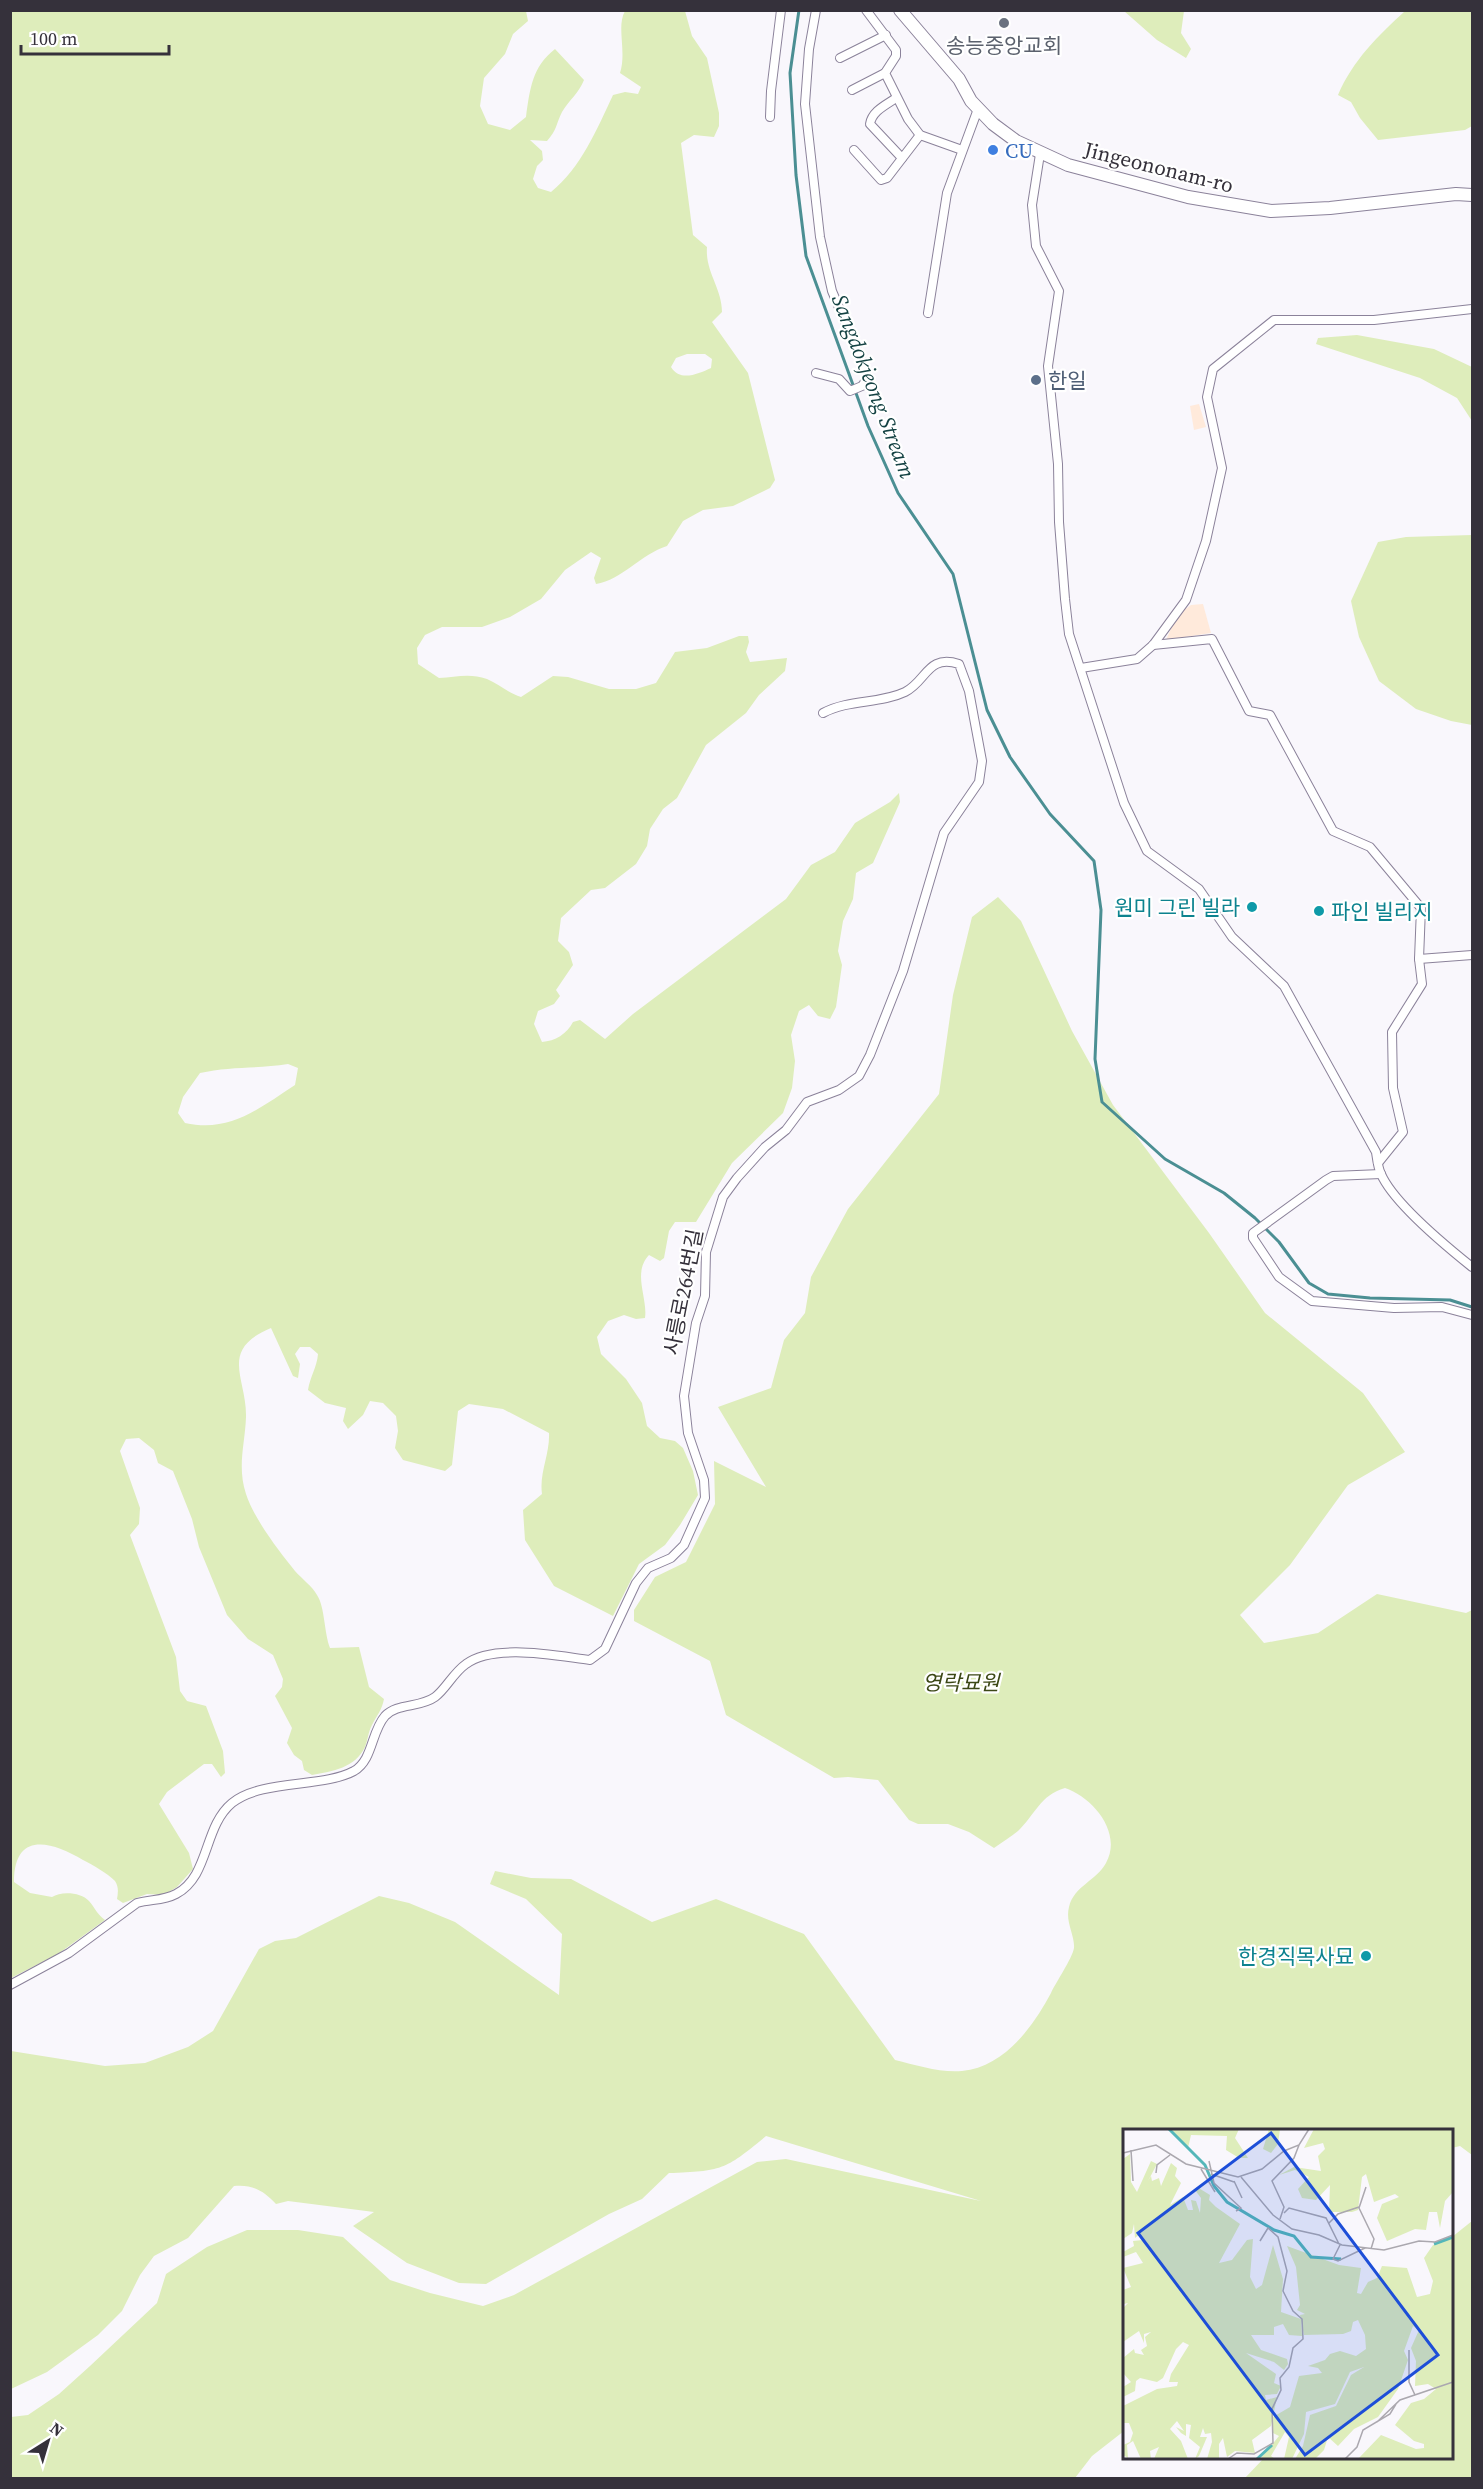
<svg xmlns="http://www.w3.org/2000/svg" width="1483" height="2489" font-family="'Source Serif 4','Noto Sans KR',serif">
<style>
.industrial{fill:#ffeadb}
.green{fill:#deedbb;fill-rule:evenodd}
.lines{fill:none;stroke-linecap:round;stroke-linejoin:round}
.stream{stroke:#4b8f93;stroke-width:3}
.street-casing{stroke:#8b829a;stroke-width:10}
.secondary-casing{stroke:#8b829a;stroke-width:14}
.street{stroke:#fff;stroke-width:8}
.secondary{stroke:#fff;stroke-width:12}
.worship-dot{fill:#6b7280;stroke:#fff;stroke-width:2}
.shop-dot{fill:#3f7fe0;stroke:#fff;stroke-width:2}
.service-dot{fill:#5c6f8a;stroke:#fff;stroke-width:2}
.culture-dot{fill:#0f9aa8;stroke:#fff;stroke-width:2}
.labels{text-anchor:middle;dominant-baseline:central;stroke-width:4.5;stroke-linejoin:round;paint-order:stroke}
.worship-label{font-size:21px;fill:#5b616d;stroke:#fff}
.shop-label{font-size:21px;fill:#366cbe;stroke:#fff;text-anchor:start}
.street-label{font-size:21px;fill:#35313b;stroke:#fff}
.service-label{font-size:21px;fill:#4e5e75;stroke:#fff;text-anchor:start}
.culture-label{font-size:21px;fill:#0d838f;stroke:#fff;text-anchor:end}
.park-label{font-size:21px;font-style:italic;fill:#3c4816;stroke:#fff}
.water-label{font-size:22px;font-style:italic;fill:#144243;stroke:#fff}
.inset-river{fill:none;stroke:#54b7b9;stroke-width:3}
.inset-road{fill:none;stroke:#aba8af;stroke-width:1.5}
.view{fill:#1d4ed8;fill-opacity:0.15;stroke:#1d4ed8;stroke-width:3}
.inset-edge{fill:none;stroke:#35313b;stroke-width:3}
</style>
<rect width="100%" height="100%" fill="#f9f7fc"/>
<g class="industrial">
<polygon points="1199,404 1206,427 1194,430 1190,406"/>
<polygon points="1203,604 1211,633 1166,640 1177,615 1191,605"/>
</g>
<g class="green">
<path d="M 11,11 L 526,11 L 528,21 L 513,34 L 505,54 L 484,78 L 480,106 L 488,124 L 510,130 L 526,117 C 530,89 532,67 555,49 L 584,80 C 579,93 569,100 562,112 C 556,124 557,130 547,141 L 530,140 L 542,151 L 543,160 L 537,166 L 533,179 L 538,188 L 551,192 C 581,168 597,129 613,95 L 625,92 L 638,94 L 641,87 L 620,73 C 627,51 616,27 625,11 L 685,11 L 692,36 L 707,58 L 719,113 L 719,126 L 714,137 L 694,135 L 681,143 L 693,235 L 707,247 C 705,272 722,288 722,312 L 712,322 L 748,373 L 775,480 L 770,488 L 733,506 L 703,510 L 683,521 L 667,546 C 641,554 622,580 596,584 L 594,578 L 601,558 L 591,552 L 565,570 L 541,599 L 510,617 L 482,627 L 442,627 L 425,635 L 417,648 L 418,664 L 439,678 C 456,677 470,673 487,679 C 499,684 508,693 521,697 L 553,676 L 568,677 L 609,689 L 636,689 L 656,683 L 675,652 L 707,648 L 739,636 L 748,636 L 749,642 L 746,652 L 750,662 L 787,658 L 785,671 L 759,695 L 746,713 L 706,745 L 677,798 L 663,809 L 650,829 L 647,846 L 636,864 L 605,888 L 591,890 L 561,918 L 558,941 L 569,952 L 573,965 L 556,990 L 560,996 L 554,1004 L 538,1011 L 534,1024 L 542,1042 C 555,1041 567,1034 573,1022 L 580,1020 L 605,1039 L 633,1014 L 786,899 L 811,865 L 835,852 L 855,823 L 890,802 L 899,793 L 900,802 L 873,863 L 856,873 L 853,899 L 843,921 L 838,951 L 842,965 L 836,1007 L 830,1019 L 818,1016 L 809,1005 L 799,1011 L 791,1035 L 795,1061 L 792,1088 L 783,1113 L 732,1163 L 696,1222 L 675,1222 L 669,1231 L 664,1258 L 660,1261 L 649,1255 C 632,1273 648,1298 645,1318 L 636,1319 L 624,1315 L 608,1321 L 597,1337 L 601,1354 L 626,1379 L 642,1403 L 647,1426 L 660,1438 L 675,1441 L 683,1448 L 693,1471 L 698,1495 L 680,1525 L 665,1545 L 639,1564 L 613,1616 L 554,1586 L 525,1540 L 523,1510 L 542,1494 C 539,1473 550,1454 549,1433 L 503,1409 L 469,1404 L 458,1411 L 452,1465 L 445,1471 L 403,1460 L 395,1448 L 398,1431 L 396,1416 L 383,1403 L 370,1401 L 363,1415 L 348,1429 L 343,1421 L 346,1408 L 325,1403 L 308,1390 C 310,1377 317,1367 318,1354 L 310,1347 L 300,1347 L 295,1354 L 300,1364 L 298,1378 L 293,1376 L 271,1328 C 218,1350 247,1378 246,1417 C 245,1445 237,1466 246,1494 C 254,1519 279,1551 295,1571 C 302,1579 312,1586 317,1595 C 325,1607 324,1633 330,1648 L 359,1647 L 369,1687 L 384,1699 C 382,1710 377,1715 372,1725 C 368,1732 368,1740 365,1747 C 355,1768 333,1771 312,1775 L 304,1770 L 302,1761 L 294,1755 L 287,1743 L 292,1728 L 275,1696 L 282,1687 L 283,1679 L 273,1655 L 248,1639 L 227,1615 L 199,1547 L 192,1519 L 173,1471 L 158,1463 L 154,1450 L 139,1438 L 126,1439 L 120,1451 L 140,1508 L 139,1524 L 130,1535 L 176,1657 L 180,1691 L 187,1701 L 206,1706 L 223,1751 L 225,1773 L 221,1777 L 212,1764 L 204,1764 L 167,1792 L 159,1804 L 189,1853 L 193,1869 L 177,1887 L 164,1895 L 147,1894 L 123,1903 L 117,1899 C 118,1893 119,1887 115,1881 C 107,1873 93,1865 83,1860 C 51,1841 14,1831 14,1882 L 30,1893 L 52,1897 C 61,1891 81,1892 89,1901 C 95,1908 97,1914 105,1920 L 58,1954 L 11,1978 ZM 687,354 L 705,354 L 712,359 L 711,368 C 698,374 680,382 671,367 L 676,358 ZM 288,1064 L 298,1068 L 295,1085 C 258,1109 230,1133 185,1123 L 178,1113 L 183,1097 L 200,1073 C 229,1066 258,1069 288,1064 Z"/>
<polygon points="1124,11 1184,11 1181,33 1191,49 1186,58 1157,40"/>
<path d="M 1405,11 L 1472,11 L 1472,126 L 1465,130 L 1378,140 L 1360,118 L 1351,102 L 1338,95 C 1353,60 1378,36 1405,11 Z"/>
<polygon points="1357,335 1434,349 1472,367 1472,421 1457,398 1420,378 1316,344 1318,338"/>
<polygon points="1472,535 1472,725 1451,721 1416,709 1379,681 1359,637 1351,601 1378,542 1406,537"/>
<path d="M 998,897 L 1021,921 L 1072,1031 L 1113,1105 L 1209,1233 L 1265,1313 L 1363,1393 L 1405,1452 L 1348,1485 L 1290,1565 L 1240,1615 L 1264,1643 L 1318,1633 L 1377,1594 L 1466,1613 L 1472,1610 L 1472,2155 L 1460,2146 L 1452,2148 L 1452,2130 L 1124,2130 L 1124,2431 L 1092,2456 L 1075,2478 L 11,2478 L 11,2417 L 28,2415 L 59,2394 L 90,2366 L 157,2303 L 166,2274 L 207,2247 L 247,2230 L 298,2230 L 343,2237 L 390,2280 L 430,2293 L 483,2306 L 514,2295 L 757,2162 L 786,2159 L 981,2201 L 766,2136 C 725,2170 722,2171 669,2173 L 642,2199 L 609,2214 L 486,2284 L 459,2283 L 407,2263 L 353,2226 L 374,2212 L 288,2201 L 276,2204 C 264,2191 252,2184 234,2186 L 188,2238 L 154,2256 L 140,2275 L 122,2311 L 98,2335 L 47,2372 L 11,2389 L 11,2051 L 105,2066 L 145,2063 L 188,2047 L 213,2031 L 259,1949 L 275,1941 L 296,1938 L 379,1896 L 409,1903 L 455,1922 L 559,1995 L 562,1934 L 526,1899 L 490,1884 L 495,1871 L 531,1878 L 571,1879 L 652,1922 L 716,1899 L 804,1934 L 895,2060 C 916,2065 940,2073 962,2071 C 1004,2067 1033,2027 1051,1993 C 1056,1982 1072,1959 1074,1948 C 1075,1935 1065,1922 1069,1907 C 1074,1886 1096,1881 1106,1863 C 1123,1832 1092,1797 1065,1788 C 1040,1795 1035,1815 1018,1831 C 1011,1837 1002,1842 994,1848 L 969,1832 L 948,1824 L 918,1824 L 909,1820 L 878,1780 L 848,1777 L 834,1778 L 726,1715 L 710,1661 L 634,1621 L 634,1610 L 655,1577 L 686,1562 L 715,1504 L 714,1461 L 766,1487 L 718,1407 L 771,1388 L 784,1340 L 805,1313 L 811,1277 L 848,1209 L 939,1094 L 953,995 L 972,917 Z"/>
<polygon points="1472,2221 1472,2478 1245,2478 1264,2458 1452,2458 1452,2237"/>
</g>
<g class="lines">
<polyline class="stream" points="799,10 790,73 796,175 806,256 868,426 898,493 953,574 987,710 1010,757 1050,814 1094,861 1101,910 1095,1059 1102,1102 1165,1159 1224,1193 1255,1218 1279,1242 1309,1283 1328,1294 1370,1298 1450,1300 1472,1307"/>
<g class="street-casing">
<g id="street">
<polyline points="816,10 809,49 805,104 820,237 832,291 865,369 867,379 862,386 850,391 839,379 816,373"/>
<polyline points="866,10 896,50 896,56 885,73 908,119 920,135 962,150"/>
<polyline points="840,58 886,35"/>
<polyline points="852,90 885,73"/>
<path d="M 896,98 C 886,105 872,111 870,124 L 902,158"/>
<polyline points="770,117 771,91 781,10"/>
<polyline points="854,150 881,180 887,178 920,135"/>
<path d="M 1040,154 L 1032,205 L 1036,246 L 1059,291 L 1048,366 L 1058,464 L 1059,522 L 1065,599 L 1069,634 L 1124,803 L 1147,851 L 1199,889 L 1232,937 L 1284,986 L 1376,1152 C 1377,1159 1378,1168 1381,1174 C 1394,1204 1447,1247 1472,1267"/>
<polyline points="928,313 947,193 978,109"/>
<polyline points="1153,645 1212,639 1249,711 1270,715 1333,831 1370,847 1421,908 1419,959 1422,984 1392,1032 1393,1088 1403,1132 1378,1163"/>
<polyline points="1081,668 1137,659 1153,645 1186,600 1206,541 1222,468 1207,397 1213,369 1274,320 1374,320 1472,309"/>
<polyline points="1419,959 1472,955"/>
<polyline points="1381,1174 1333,1176 1326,1180 1253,1233 1253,1238 1279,1277 1312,1301 1394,1308 1442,1307 1472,1315"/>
<path d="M 10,1985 L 69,1953 L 137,1903 C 151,1899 163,1901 176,1894 C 210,1876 203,1827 232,1803 C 262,1779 323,1788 354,1771 C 373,1760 371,1732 385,1716 C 397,1703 420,1708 435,1697 C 446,1689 453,1673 466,1664 C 494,1643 557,1656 590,1660 L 605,1649 L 636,1583 L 648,1568 L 671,1558 L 684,1545 L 705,1498 L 704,1480 L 688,1433 L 684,1396 L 696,1323 L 705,1296 L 706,1252 L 723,1197 L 737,1178 L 765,1147 L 786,1130 L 807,1102 L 839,1090 L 859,1076 L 870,1055 L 903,971 L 944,833 L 979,782 L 982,761 L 969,691 L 959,664 C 927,654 927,681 905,692 C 880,704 849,699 823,713"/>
</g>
</g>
<g class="secondary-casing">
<polyline id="secondary" points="900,10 959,79 971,101 993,124 1016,141 1068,165 1188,197 1271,211 1330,208 1456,194 1472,195"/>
</g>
<use href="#street" class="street"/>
<use href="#secondary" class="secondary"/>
</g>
<circle class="worship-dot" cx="1004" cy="23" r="6"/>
<circle class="shop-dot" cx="993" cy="150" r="6"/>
<circle class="service-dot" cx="1036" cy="380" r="6"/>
<g class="culture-dot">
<circle cx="1252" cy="907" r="6"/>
<circle cx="1319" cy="911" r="6"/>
<circle cx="1366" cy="1956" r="6"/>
</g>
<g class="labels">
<g class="worship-label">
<text x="1004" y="45">송능중앙교회</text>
</g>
<g class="shop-label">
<text x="1005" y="150">CU</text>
</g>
<g class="street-label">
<text transform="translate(1159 167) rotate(14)">Jingeononam-ro</text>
<text transform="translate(683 1292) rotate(-79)">사릉로264번길</text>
</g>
<g class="service-label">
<text x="1048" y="380">한일</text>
</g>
<g class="culture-label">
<text x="1240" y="907">원미 그린 빌라</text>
<text x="1331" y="911" text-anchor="start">파인 빌리지</text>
<text x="1354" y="1956">한경직목사묘</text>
</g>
<g class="park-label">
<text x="961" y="1682">영락묘원</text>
</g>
<g class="water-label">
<text transform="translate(874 386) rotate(69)">Sangdokjeong Stream</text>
</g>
</g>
<g transform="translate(1123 2129)">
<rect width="330" height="330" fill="#f9f7fc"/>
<path d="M 48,0 L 116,0 L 112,9 L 125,29 L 116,29 L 103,21 L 104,7 L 68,6 L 65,19 ZM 146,0 L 157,0 L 155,15 L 148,24 L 140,20 ZM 191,0 L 330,0 L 330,63 L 322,72 L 317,99 L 314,83 L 306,83 L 303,101 L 292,100 L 264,112 L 254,89 L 259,75 L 276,68 L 272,65 L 251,73 L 243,45 L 239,48 L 235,81 L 229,83 L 206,83 L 207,56 L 193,71 L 179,69 L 175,60 L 186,48 L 172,41 L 156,46 L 171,38 L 198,42 L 195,27 L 202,20 L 200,14 L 181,19 ZM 7,25 L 8,53 L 14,63 L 28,32 L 34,35 L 25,52 L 28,47 L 29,52 L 36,49 L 38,57 L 48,34 L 54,39 L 52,47 L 58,54 L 47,76 L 60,68 L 65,81 L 70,81 L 68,71 L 73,72 L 77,84 L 78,69 L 72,61 L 74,58 L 87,66 L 86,71 L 93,78 L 117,95 L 96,134 L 109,131 L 124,111 L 130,110 L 127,148 L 133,160 L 139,156 L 150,116 L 160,150 L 158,183 L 178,190 L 179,207 L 166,206 L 160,195 L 151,198 L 151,206 L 128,206 L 138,221 L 164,230 L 165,235 L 161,241 L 151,233 L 123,224 L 153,245 L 151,254 L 158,257 L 154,265 L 142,266 L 143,271 L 154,268 L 148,297 L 129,311 L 132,324 L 112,322 L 104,328 L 100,309 L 96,315 L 96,329 L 84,330 L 89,313 L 88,304 L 82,305 L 80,299 L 77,308 L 84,308 L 76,327 L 72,330 L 77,318 L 66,309 L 68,296 L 63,295 L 63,307 L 58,304 L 53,298 L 61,302 L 54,292 L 47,300 L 58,312 L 65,330 L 31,330 L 36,318 L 27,322 L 28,330 L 18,330 L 10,312 L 4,316 L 5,329 L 0,326 L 0,316 L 7,313 L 10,304 L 6,294 L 0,294 L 0,277 L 34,260 L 54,257 L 55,253 L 46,253 L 48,245 L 66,216 L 60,213 L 53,220 L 40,249 L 34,253 L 17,249 L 13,252 L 12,262 L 0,268 L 0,258 L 8,253 L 0,244 L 0,229 L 11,220 L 12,224 L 21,226 L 18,221 L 24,217 L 22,208 L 28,203 L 21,205 L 21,214 L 16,202 L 0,213 L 0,179 L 5,174 L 1,175 L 0,161 L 8,158 L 0,139 L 20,134 L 13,123 L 0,128 L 0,123 L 11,117 L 10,112 L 20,111 L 17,105 L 12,109 L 11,95 L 9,104 L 0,110 L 0,30 ZM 330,108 L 330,330 L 235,330 L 258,306 L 293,320 L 301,319 L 301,315 L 291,312 L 272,296 L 288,274 L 301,270 L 313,260 L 305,255 L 292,257 L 293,232 L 288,219 L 296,201 L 290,197 L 281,222 L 285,231 L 275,260 L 255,288 L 231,300 L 215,317 L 205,308 L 201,321 L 192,330 L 172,330 L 180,317 L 187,286 L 213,277 L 228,246 L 241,238 L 227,243 L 212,275 L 183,283 L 181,305 L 169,330 L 161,330 L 166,308 L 162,303 L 148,327 L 152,330 L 137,330 L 156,307 L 150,304 L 150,288 L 167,278 L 176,247 L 199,244 L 195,239 L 185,237 L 202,231 L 207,225 L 217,222 L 233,227 L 243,220 L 242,206 L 235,191 L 230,193 L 228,202 L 220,205 L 181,206 L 177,186 L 182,185 L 174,181 L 177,176 L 173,138 L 164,117 L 216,136 L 238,139 L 234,164 L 238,165 L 245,153 L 254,149 L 259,137 L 284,139 L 294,168 L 307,165 L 310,152 L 301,129 L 310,116 Z" fill="#deedbb"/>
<path class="inset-river" d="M 46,0 L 82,36 L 91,57 L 104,73 L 151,101 L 171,107 L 188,128 L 218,130M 311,115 L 330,108M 134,330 L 149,316"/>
<path class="inset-road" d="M 8,21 L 10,52M 0,24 L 33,16 L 63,35 L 115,48 L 139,40 L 161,22 L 176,16 L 186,0M 86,32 L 91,54 L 118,79 L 113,82M 78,40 L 92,63M 33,44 L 34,36 L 47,26M 88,45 L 111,53M 118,48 L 150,86 L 169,100 L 196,106 L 219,116 L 261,121 L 296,112 L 312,113 L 330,106M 111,52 L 119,69M 243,58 L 236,79 L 251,110 L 248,120M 161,84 L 166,79 L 203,89 L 216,115M 157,90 L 161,78 L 149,52 L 171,29 L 176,16M 206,94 L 215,85 L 236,78M 217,116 L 210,130 L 215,132 L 242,119M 286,221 L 286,253 L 292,266M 254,293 L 277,271 L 330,253M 105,330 L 114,324 L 131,325 L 150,314 L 149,280 L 158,261 L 157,249 L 166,238 L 170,219 L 180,210 L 179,190 L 170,182 L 160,162 L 164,142 L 155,108 L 145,99 L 137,112M 222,330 L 234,318 L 240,301 L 267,285 L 273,275"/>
<path class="view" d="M 148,4 L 315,226 L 182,326 L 15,104 Z"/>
<rect width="330" height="330" class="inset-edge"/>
</g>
<rect width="1483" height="2489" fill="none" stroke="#35313b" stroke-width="24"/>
<g transform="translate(48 2441) rotate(37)" stroke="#ffffff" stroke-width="4.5" paint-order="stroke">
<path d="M0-4.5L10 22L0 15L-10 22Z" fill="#35313b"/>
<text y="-9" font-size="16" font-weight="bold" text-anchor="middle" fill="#35313b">N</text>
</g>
<path d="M21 45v9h148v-9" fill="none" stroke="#35313b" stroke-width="3"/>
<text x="30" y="45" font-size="18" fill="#35313b" stroke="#ffffff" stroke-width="4.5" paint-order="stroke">100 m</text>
</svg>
